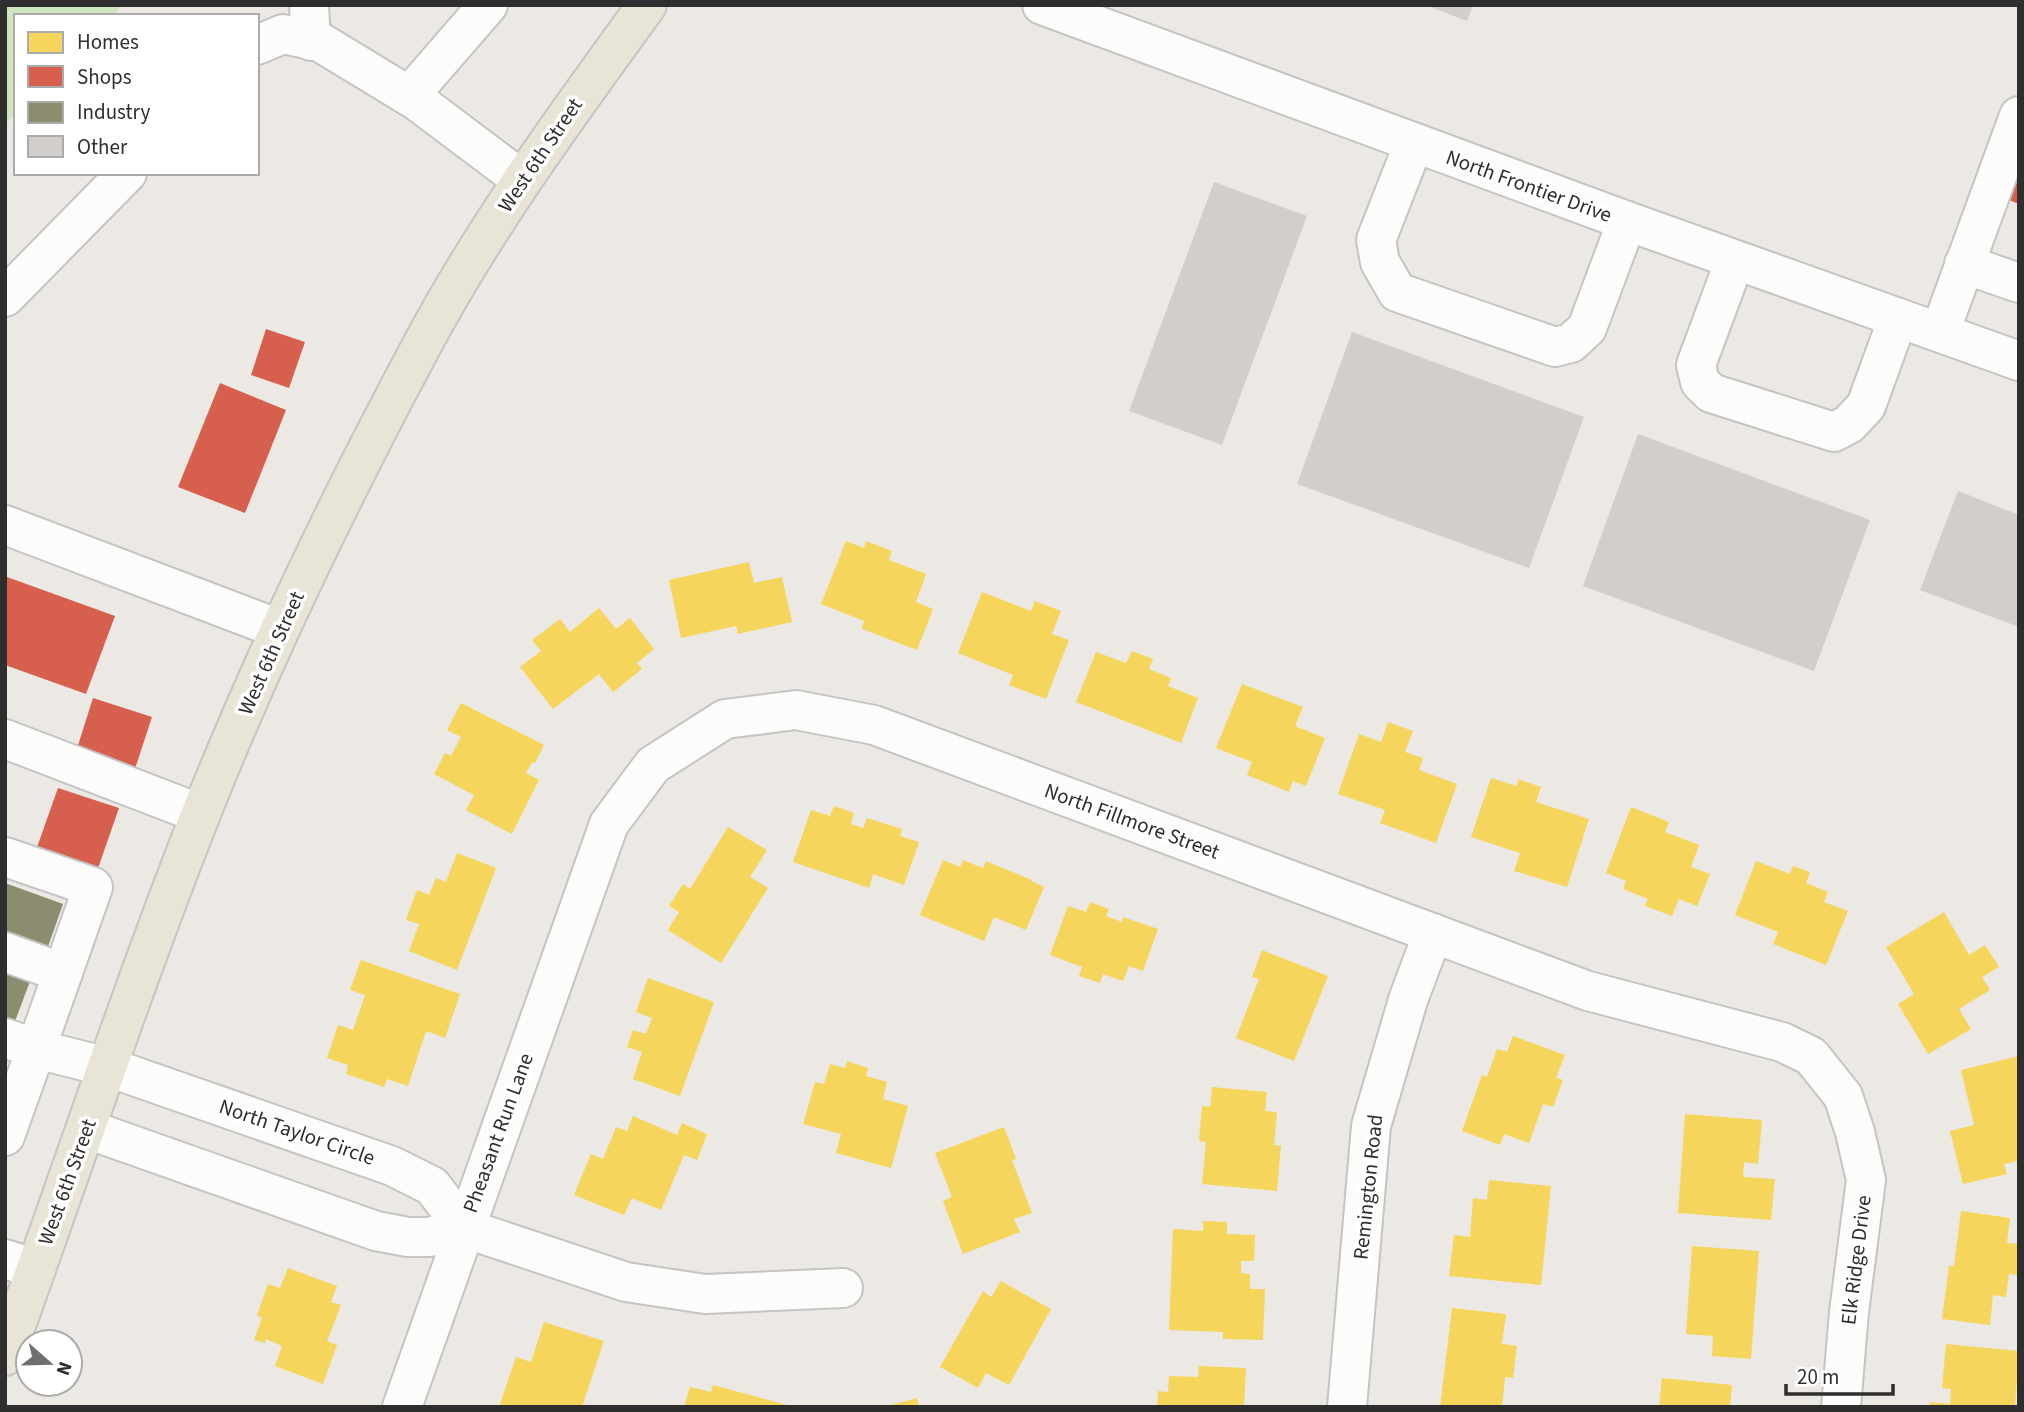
<svg xmlns="http://www.w3.org/2000/svg" width="2024" height="1412" font-family="'Source Sans 3',sans-serif">
<style>
.green{fill:#cee6be}
.homes{fill:#f6d55c}
.shops{fill:#d6604d}
.industry{fill:#8c8c6e}
.building{fill:#d1cecb}
.lines{fill:none;stroke-linecap:round;stroke-linejoin:round}
.minor-casing{stroke:#c5c4c5;stroke-width:42}
.major-casing{stroke:#c6c5c4;stroke-width:42}
.minor{stroke:#fcfcfb;stroke-width:38}
.major{stroke:#e8e4d6;stroke-width:38}
.labels{text-anchor:middle;dominant-baseline:central;stroke-width:7;stroke-linejoin:round;paint-order:stroke}
.street-label{font-size:21px;fill:#2e2e2e;stroke:#fff}
</style>
<rect width="100%" height="100%" fill="#ece8e4"/>
<polygon class="green" points="5,5 122,5 112,16 16,16 16,113 5,124"/>
<g class="homes">
<polygon points="846,541 864,548 866,541 892,551 889,560 926,574 916,602 933,609 917,650 862,629 864,621 821,604"/>
<polygon points="749,562 754,583 782,577 792,622 738,634 736,626 681,638 669,580"/>
<polygon points="982,592 1031,611 1035,601 1061,611 1052,634 1069,640 1046,699 1009,685 1013,675 958,653"/>
<polygon points="599,608 616,629 630,618 654,649 637,663 642,669 613,692 599,674 553,709 520,667 541,651 532,640 560,619 570,632"/>
<polygon points="1132,651 1153,659 1149,669 1171,678 1168,686 1198,698 1181,743 1076,702 1096,652 1126,663"/>
<polygon points="1242,684 1303,707 1295,726 1325,738 1306,786 1293,781 1289,792 1247,775 1252,762 1216,748"/>
<polygon points="461,703 544,745 535,763 532,762 526,773 539,780 512,834 466,810 474,795 434,774 445,753 451,756 461,737 447,730"/>
<polygon points="1388,722 1413,731 1405,752 1423,758 1419,770 1457,784 1436,843 1380,823 1385,810 1338,794 1359,734 1381,742"/>
<polygon points="1491,778 1517,786 1518,779 1541,787 1536,802 1589,819 1567,887 1514,871 1520,853 1471,837"/>
<polygon points="834,806 854,813 851,824 863,828 867,818 902,829 900,836 919,842 904,885 873,874 869,888 793,862 811,810 830,816"/>
<polygon points="1631,807 1669,822 1665,832 1699,845 1691,867 1710,874 1697,906 1679,899 1672,916 1645,906 1648,899 1623,889 1626,881 1606,873"/>
<polygon points="728,827 767,850 750,877 768,888 721,963 668,930 679,912 669,906 683,884 690,889"/>
<polygon points="457,853 496,868 457,970 409,951 419,924 406,920 417,890 429,895 436,878 446,882"/>
<polygon points="943,860 960,867 963,860 983,868 986,861 1032,880 1031,881 1044,887 1026,930 994,917 984,941 920,915"/>
<polygon points="1756,861 1790,874 1793,866 1810,872 1806,883 1828,892 1824,902 1848,911 1826,965 1773,944 1778,932 1735,915"/>
<polygon points="1090,902 1109,909 1106,916 1122,922 1123,917 1158,929 1143,971 1129,966 1123,981 1103,974 1100,983 1079,976 1082,967 1050,955 1068,906 1086,912"/>
<polygon points="1944,912 1969,955 1985,945 1999,967 1982,977 1990,990 1959,1009 1971,1029 1928,1054 1898,1004 1914,994 1886,947"/>
<polygon points="1262,950 1328,976 1294,1061 1236,1038 1259,979 1252,977"/>
<polygon points="361,960 460,994 445,1038 426,1031 408,1086 387,1079 384,1087 346,1074 348,1065 327,1058 338,1025 353,1030 365,995 350,990"/>
<polygon points="648,978 714,1002 680,1096 633,1079 642,1052 627,1047 633,1030 646,1034 652,1018 636,1012"/>
<polygon points="1513,1036 1565,1055 1556,1078 1563,1080 1553,1107 1543,1104 1529,1143 1504,1134 1500,1145 1462,1131 1482,1075 1487,1077 1497,1049 1507,1052"/>
<polygon points="2019,1056 2019,1161 2004,1164 2007,1174 1963,1184 1950,1131 1974,1125 1961,1070"/>
<polygon points="847,1061 868,1068 866,1076 887,1082 883,1099 908,1106 891,1168 836,1153 841,1134 803,1124 815,1082 824,1084 830,1064 845,1068"/>
<polygon points="1212,1087 1267,1092 1265,1111 1277,1112 1274,1145 1281,1146 1277,1191 1202,1184 1206,1142 1199,1141 1202,1106 1210,1107"/>
<polygon points="1685,1114 1762,1120 1758,1164 1744,1162 1743,1177 1775,1179 1771,1220 1678,1213"/>
<polygon points="633,1116 677,1135 682,1123 707,1134 697,1160 684,1155 661,1210 632,1198 624,1215 574,1195 591,1154 603,1159 616,1127 627,1131"/>
<polygon points="1004,1127 1016,1159 1012,1160 1032,1213 1014,1219 1020,1232 963,1254 943,1201 952,1197 935,1153"/>
<polygon points="1489,1180 1551,1186 1541,1285 1449,1276 1454,1235 1470,1237 1473,1198 1487,1200"/>
<polygon points="1961,1211 2010,1218 2007,1243 2019,1244 2018,1275 2009,1274 2006,1297 1993,1295 1990,1325 1942,1319 1949,1266 1954,1266"/>
<polygon points="1203,1221 1227,1222 1227,1234 1255,1235 1254,1261 1241,1261 1241,1273 1250,1274 1250,1289 1265,1289 1263,1340 1223,1339 1223,1332 1169,1330 1173,1229 1203,1231"/>
<polygon points="1692,1246 1759,1251 1751,1359 1712,1356 1713,1336 1686,1334"/>
<polygon points="288,1268 337,1286 331,1302 341,1305 327,1341 337,1345 323,1384 275,1366 282,1346 266,1339 265,1343 254,1340 262,1318 257,1315 268,1284 280,1288"/>
<polygon points="1001,1281 1051,1309 1009,1385 986,1373 978,1388 940,1367 983,1291 991,1297"/>
<polygon points="1452,1308 1506,1314 1502,1344 1517,1346 1513,1378 1505,1377 1502,1407 1440,1407"/>
<polygon points="544,1322 604,1341 582,1407 499,1407 516,1357 531,1362"/>
<polygon points="1946,1344 2019,1351 2015,1407 1929,1407 1930,1402 1950,1404 1951,1389 1942,1388"/>
<polygon points="1199,1366 1246,1368 1244,1407 1157,1407 1158,1391 1168,1392 1169,1376 1198,1377"/>
<polygon points="1662,1378 1732,1385 1730,1407 1659,1407"/>
<polygon points="713,1385 791,1406 791,1407 684,1407 690,1387 711,1392"/>
<polygon points="917,1398 919,1407 887,1407 887,1406"/>
</g>
<g class="shops">
<polygon points="2019,164 2019,204 2006,199"/>
<polygon points="266,329 305,342 289,388 251,375"/>
<polygon points="220,383 286,410 245,513 178,487"/>
<polygon points="7,577 115,616 86,694 5,665"/>
<polygon points="93,698 152,717 131,781 73,761"/>
<polygon points="58,788 119,808 96,874 35,853"/>
</g>
<g class="industry">
<polygon points="5,883 63,904 45,955 5,940"/>
<polygon points="5,966 32,976 14,1024 5,1021"/>
</g>
<g class="building">
<polygon points="1425,5 1473,5 1467,21"/>
<polygon points="1214,182 1307,216 1222,445 1129,411"/>
<polygon points="1352,332 1584,417 1529,568 1297,484"/>
<polygon points="1638,434 1870,520 1814,671 1583,586"/>
<polygon points="1958,491 2019,515 2019,627 1920,590"/>
</g>
<g class="lines">
<g class="minor-casing">
<g id="minor">
<polyline points="309,5 311,41"/>
<polyline points="1042,5 1627,221 2019,361"/>
<polyline points="257,45 283,34 320,42 417,101 522,180"/>
<polyline points="409,96 488,5"/>
<polyline points="1414,143 1376,240 1380,262 1397,292 1555,347 1571,343 1587,328 1627,221"/>
<polyline points="1735,260 1696,365 1700,382 1711,393 1834,432 1849,424 1866,406 1898,318"/>
<polyline points="1964,264 2019,283"/>
<polyline points="5,297 127,173"/>
<polyline points="1940,332 2019,116"/>
<polyline points="5,525 279,629"/>
<polyline points="5,739 201,814"/>
<polyline points="5,857 93,887 36,1049 108,1067 392,1166 432,1186 464,1228"/>
<polyline points="5,952 63,973"/>
<polyline points="5,1038 36,1049 5,1136"/>
<polyline points="87,1129 376,1231 408,1237 429,1237 464,1228 626,1282 705,1294 843,1288"/>
<polyline points="5,1259 36,1269"/>
<polyline points="402,1407 609,824 653,765 725,719 796,710 874,725 1588,991 1782,1042 1811,1056 1843,1096 1855,1132 1866,1180 1849,1312 1841,1407"/>
<polyline points="1347,1407 1371,1126 1408,1000 1433,933"/>
</g>
</g>
<g class="major-casing">
<path id="major" d="M 5,1356 C 70,1176 130,994 200,816 C 264,655 340,498 422,345 C 486,225 567,115 647,5"/>
</g>
<use href="#minor" class="minor"/>
<use href="#major" class="major"/>
</g>
<g class="labels">
<g class="street-label">
<text transform="translate(540 155) rotate(-56)">West 6th Street</text>
<text transform="translate(1529 186) rotate(20)">North Frontier Drive</text>
<text transform="translate(271 653) rotate(-66)">West 6th Street</text>
<text transform="translate(1132 821) rotate(20)">North Fillmore Street</text>
<text transform="translate(297 1132) rotate(19)">North Taylor Circle</text>
<text transform="translate(498 1133) rotate(-70)">Pheasant Run Lane</text>
<text transform="translate(67 1182) rotate(-70)">West 6th Street</text>
<text transform="translate(1368 1187) rotate(-84)">Remington Road</text>
<text transform="translate(1856 1260) rotate(-83)">Elk Ridge Drive</text>
</g>
</g>
<rect width="2024" height="1412" fill="none" stroke="#2e2e2e" stroke-width="14"/>
<rect x="14" y="14" width="245" height="161" fill="#ffffff" stroke="#ababab" stroke-width="2"/>
<rect x="28" y="32" width="35" height="21" fill="#f6d55c" stroke="#ababab" stroke-width="2"/>
<text x="77" y="49" font-size="21" fill="#2e2e2e">Homes</text>
<rect x="28" y="66" width="35" height="21" fill="#d6604d" stroke="#ababab" stroke-width="2"/>
<text x="77" y="84" font-size="21" fill="#2e2e2e">Shops</text>
<rect x="28" y="102" width="35" height="21" fill="#8c8c6e" stroke="#ababab" stroke-width="2"/>
<text x="77" y="119" font-size="21" fill="#2e2e2e">Industry</text>
<rect x="28" y="136" width="35" height="21" fill="#d1cecb" stroke="#ababab" stroke-width="2"/>
<text x="77" y="154" font-size="21" fill="#2e2e2e">Other</text>
<g transform="translate(49 1363) rotate(110)"><circle r="33" fill="#ffffff" stroke="#ababab" stroke-width="2"/>
<path d="M0-5L12 26L0 18L-12 26Z" fill="#706f6e"/>
<text y="-10" font-size="19" font-weight="bold" text-anchor="middle" fill="#2e2e2e">N</text>
</g>
<path d="M1786 1384v10h107v-10" fill="none" stroke="#2e2e2e" stroke-width="3.5"/>
<text x="1797" y="1384" font-size="21" fill="#2e2e2e" stroke="#ffffff" stroke-width="5" paint-order="stroke">20 m</text>
</svg>
